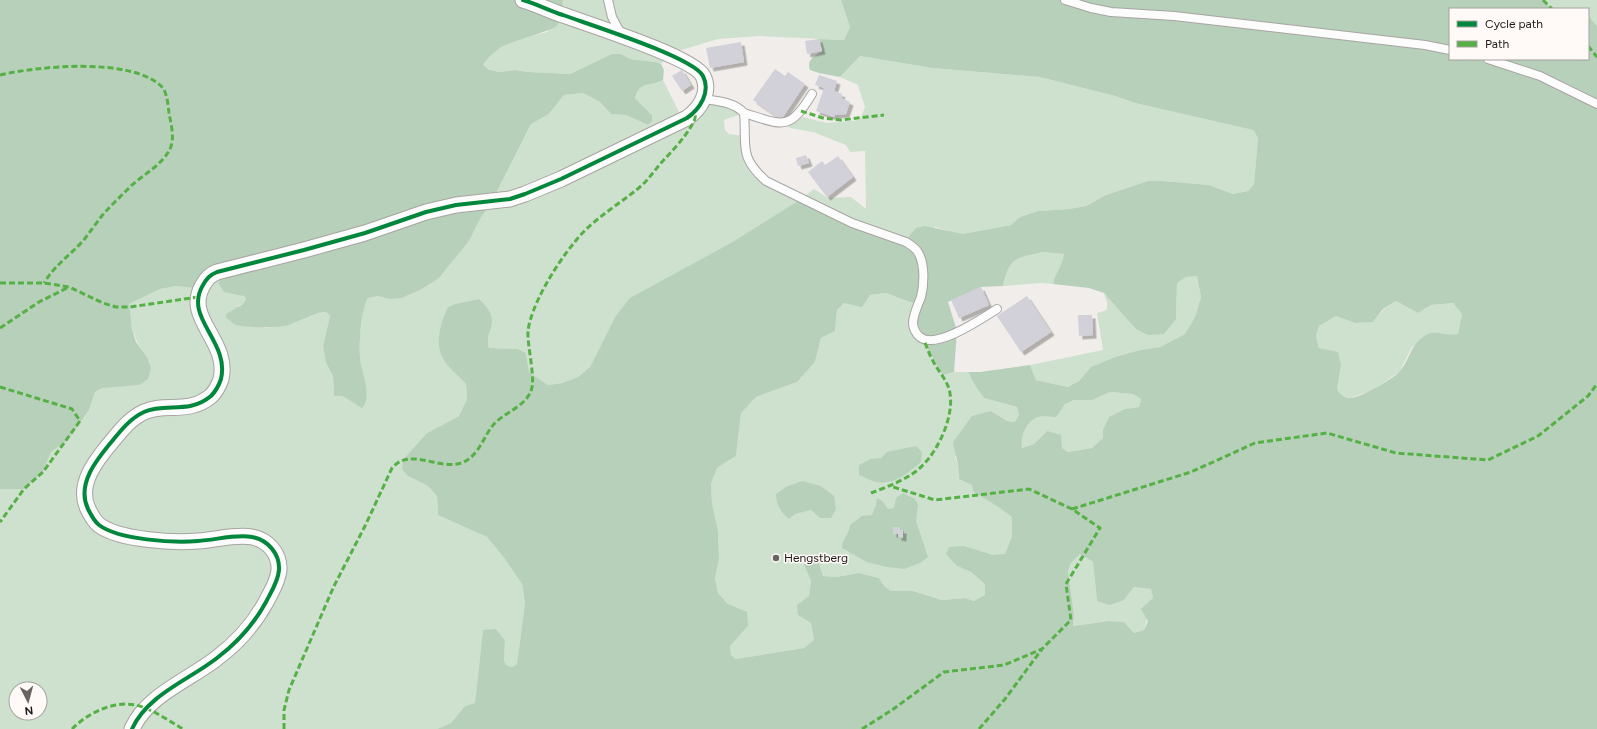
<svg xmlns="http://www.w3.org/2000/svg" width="1597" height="729" font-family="Figtree,sans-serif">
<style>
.green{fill:#cee1ce;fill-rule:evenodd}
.forest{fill:#b7d0b9;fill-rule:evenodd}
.building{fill:#d2d0d9;filter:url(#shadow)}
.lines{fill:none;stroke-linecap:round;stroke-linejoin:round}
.service-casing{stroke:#a7a4a2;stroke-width:10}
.minor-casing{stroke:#a7a4a2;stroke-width:17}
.service{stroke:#fdfcfc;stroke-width:8}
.minor{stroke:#fdfcfc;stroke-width:15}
.quiet{stroke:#55b145;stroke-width:3;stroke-dasharray:6 3;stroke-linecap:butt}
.cycleway-casing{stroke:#fffaf7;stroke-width:6}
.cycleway{stroke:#00873e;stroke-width:4}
.poi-dot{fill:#676462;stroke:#fffaf7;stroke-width:1.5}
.labels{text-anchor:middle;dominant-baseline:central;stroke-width:3;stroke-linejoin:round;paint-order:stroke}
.poi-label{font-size:12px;fill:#1d1b19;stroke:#fffaf7;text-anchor:start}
</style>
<defs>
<filter id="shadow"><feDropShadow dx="3.5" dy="3.5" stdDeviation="0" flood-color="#0004"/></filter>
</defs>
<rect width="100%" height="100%" fill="#f1edea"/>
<g class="green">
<polygon points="563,0 841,0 850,27 844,40 759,36 718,39 675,52 669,55 661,64 655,62 630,59 621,54 612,54 570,74 529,72 515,70 500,72 489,70 483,65 487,58 494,52 513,41 547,32 562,15"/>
<polygon points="1543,0 1597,0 1597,26 1588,15 1588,9 1552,9"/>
<path d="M 860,56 L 932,68 L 1040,77 L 1115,96 L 1135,103 L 1253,130 L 1258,138 L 1254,184 L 1248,191 L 1233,194 L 1209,185 L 1163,181 L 1148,181 L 1106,195 L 1086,206 L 1069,209 L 1038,211 L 1020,217 L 1011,225 L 963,234 L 951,232 L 936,227 L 906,242 L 801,199 L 615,317 L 590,367 L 578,377 L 562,383 L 548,385 L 529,372 L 526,353 L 518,349 L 489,348 L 487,342 L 492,319 L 479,299 L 455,304 L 448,307 L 457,374 L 466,384 L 467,399 L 459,416 L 427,433 L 408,476 L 428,486 L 437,496 L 438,515 L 487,537 L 505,559 L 522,584 L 525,604 L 517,664 L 512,667 L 506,665 L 504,660 L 505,641 L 483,630 L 475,703 L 465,706 L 451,723 L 437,729 L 0,729 L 0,489 L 24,489 L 43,472 L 51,452 L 68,440 L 89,410 L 95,392 L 102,388 L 123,385 L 130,386 L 147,357 C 132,336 132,329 128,304 L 160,289 L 177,286 L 200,289 L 217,272 L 244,296 L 246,299 L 243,304 L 237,306 L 265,328 L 286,326 L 318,313 L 326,312 L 330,316 L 323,346 L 326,363 L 333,376 L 334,395 L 342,396 L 357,405 L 365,383 L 360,357 L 360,334 L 364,304 L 368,298 L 378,296 L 389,299 L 439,278 L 469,241 L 480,219 L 492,201 L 531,124 L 549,114 L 564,95 L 583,93 L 600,102 L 611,114 L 626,115 L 648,125 L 652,115 L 635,98 C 640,80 649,87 663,80 L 683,120 L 704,99 L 744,113 L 724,120 L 725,130 L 729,134 L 744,136 L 755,171 L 801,199 L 814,189 L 828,198 L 851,197 L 866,209 L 865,151 L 850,152 L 846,145 L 813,132 L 790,128 L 785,123 L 794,123 L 803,117 L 827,123 L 860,120 L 865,107 L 858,85 L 840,77 ZM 16,689 L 40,689 L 40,713 L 16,713 Z"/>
<path d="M 1043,252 L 1065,254 C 1063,265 1055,273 1053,284 L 1041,283 L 1003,286 C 1010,256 1015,259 1043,252 Z"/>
<polygon points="1197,276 1201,297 1195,317 1185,334 1160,347 1140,350 1115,357 1091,367 1079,381 1066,387 1036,380 1030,365 1103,350 1097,313 1107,310 1107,302 1104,293 1118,308 1176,319 1177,283 1186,277"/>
<path d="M 886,293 L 918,305 C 923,332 926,353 943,375 L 954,372 L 968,372 L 976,387 L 984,398 L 1017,407 L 1019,415 L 1016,422 L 1007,421 L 991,411 L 955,457 L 960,469 L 959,479 L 972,485 L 1012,517 L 1012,536 L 1005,554 L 993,556 L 964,546 L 957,566 L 971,572 L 985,584 L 986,595 L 974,601 L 965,598 L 942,600 L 913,591 L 891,591 L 884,586 L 879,578 L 859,573 L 836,577 L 823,576 L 817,557 L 804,565 L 811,581 L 809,596 L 798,615 L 811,622 L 814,640 L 804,648 L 736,659 L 731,655 L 730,646 L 748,626 L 718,593 L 715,578 L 719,559 L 718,531 L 712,503 L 711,484 L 717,468 L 736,456 L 741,413 L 756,397 L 797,382 L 815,362 L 821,338 L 835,331 L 837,310 L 844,303 L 870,295 Z"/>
<polygon points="1396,301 1418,313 1431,305 1453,303 1462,314 1458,334 1451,336 1439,333 1412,347 1400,371 1373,390 1350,398 1342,396 1337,389 1341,365 1319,348 1316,336 1319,326 1336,316 1355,323 1373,322 1384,309"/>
<path d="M 1110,392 L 1133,394 L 1141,399 L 1139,407 L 1125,409 L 1103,430 L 1103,438 L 1092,448 L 1068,452 L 1062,448 L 1047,431 L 1034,444 L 1022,448 C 1020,436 1026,421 1039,417 C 1044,416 1051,417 1055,417 L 1065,404 L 1074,400 L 1092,400 Z"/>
<polygon points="1080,554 1093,562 1097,601 1124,600 1134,587 1151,589 1153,598 1144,630 1134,633 1124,622 1108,621 1073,626 1074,615 1068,571 1071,563"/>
</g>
<g class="forest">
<path d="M 0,0 L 563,0 L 562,15 L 557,26 C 533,39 499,39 483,65 L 489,70 L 500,72 L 515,70 L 529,72 L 570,74 L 612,54 L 621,54 L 630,59 L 655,62 L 661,64 L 664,70 L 663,80 C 650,87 640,80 635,98 L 652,115 L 652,121 L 648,125 L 626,115 L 611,114 L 600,102 L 583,93 L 564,95 L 549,114 L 531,124 L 492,201 L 480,219 L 469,241 L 439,278 L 420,290 L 401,298 L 389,299 L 378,296 L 368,298 C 361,309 359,343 360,357 C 361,370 373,398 362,408 L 342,396 L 334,396 L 333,376 L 326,363 L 323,346 L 330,316 L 326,312 L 318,313 L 286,326 C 274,328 244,328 234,324 C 231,322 228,319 226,317 L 226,314 L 243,304 L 246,299 L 244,296 L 224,292 L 219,284 L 217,272 L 200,289 L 177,286 L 160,289 L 129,304 L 132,329 L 136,342 L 147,357 L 151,368 L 148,379 L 139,385 L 102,388 L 95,392 L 89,410 L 68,440 L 51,452 L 43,472 L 24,489 L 0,489 Z"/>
<path d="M 841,0 L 1543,0 L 1552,9 L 1450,9 L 1450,59 L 1588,59 L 1588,15 L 1597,26 L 1597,729 L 437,729 L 451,723 L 465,706 L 475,703 L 483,630 L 496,629 L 505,641 L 504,660 L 506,665 L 512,667 L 517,664 L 525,603 L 522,584 L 505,559 L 487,537 L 438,515 L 437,496 L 428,486 L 408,476 L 402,469 L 403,460 L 427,433 L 459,416 L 467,399 L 466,384 C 460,377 447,367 443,358 C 434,342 441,323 448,307 L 455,304 L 479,299 C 484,304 491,311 492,319 C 493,329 485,336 489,348 L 518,349 L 526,353 L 529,372 L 548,385 L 562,383 L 578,377 L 590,367 L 615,317 L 630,298 L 731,243 L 801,199 L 906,242 L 910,235 L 916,228 L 925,226 L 963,234 L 1011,225 L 1020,217 L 1038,211 L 1069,209 L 1086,206 L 1106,195 L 1148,181 L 1163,181 L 1209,185 L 1233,194 L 1248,191 L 1254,184 L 1258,138 L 1253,130 L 1135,103 L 1115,96 L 1040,77 L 932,68 L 860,56 L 840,77 L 819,73 L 810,70 C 806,60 815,56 822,51 L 819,39 L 844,40 L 850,27 ZM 1043,252 L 1064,254 C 1063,265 1055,273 1053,284 L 1089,288 L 1104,293 L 1136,329 L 1148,335 L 1164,334 L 1176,319 L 1177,283 L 1186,277 L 1197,276 L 1201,297 L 1195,317 L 1185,334 L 1160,347 L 1140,350 L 1115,357 L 1091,367 L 1079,381 L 1067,387 L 1036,380 L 1030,365 L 980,372 L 968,372 L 976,387 L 984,398 L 1017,407 L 1019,415 L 1015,422 L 1007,421 L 991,411 L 972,416 L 953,442 C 955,455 960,466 959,479 L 972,485 L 974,492 L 997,506 L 1012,517 L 1012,536 L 1005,554 L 993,555 L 964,546 L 949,547 L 946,554 L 957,566 L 971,572 L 985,584 L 985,595 L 974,601 L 965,598 L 942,600 L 913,591 L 891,591 L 884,586 L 879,578 L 859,573 L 836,577 L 823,576 L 817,557 L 809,556 L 804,565 L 811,581 L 809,596 L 797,605 L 798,615 L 811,623 L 814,640 L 804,648 L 736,659 L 731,655 L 730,646 L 748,626 L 747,612 L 728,604 L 718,593 L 715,578 L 719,559 L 718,531 L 712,503 L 711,484 L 717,468 L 736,456 L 741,413 L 756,397 L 797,382 L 815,362 L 821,338 L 835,331 L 837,310 L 844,303 L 862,307 L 870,295 L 886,293 L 918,305 L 914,329 C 928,344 931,359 943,375 L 954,372 L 957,331 L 948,302 L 981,287 L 1003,286 C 1010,256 1015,259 1043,252 ZM 1396,301 L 1418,313 L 1431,305 L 1453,303 L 1462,314 L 1458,334 C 1447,337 1438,330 1428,334 C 1410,343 1411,358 1400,371 C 1393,379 1359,399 1349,398 C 1343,397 1340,394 1337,389 L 1341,365 L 1338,352 L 1319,348 L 1316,336 L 1319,326 L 1336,316 L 1355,323 L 1373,322 L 1383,309 ZM 1110,392 L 1133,394 L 1141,399 L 1139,407 L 1125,409 L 1109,417 L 1103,430 L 1103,438 L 1092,448 L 1068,452 L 1062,448 L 1061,435 L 1047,431 L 1034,444 L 1022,448 C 1020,436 1027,420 1039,417 C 1044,416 1051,417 1056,417 L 1065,404 L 1074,400 L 1092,400 ZM 1080,554 L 1093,562 L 1097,601 L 1110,605 L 1124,600 L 1134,587 L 1151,589 L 1153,598 L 1141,609 L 1148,621 L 1144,630 L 1134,633 L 1124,622 L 1108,621 L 1073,626 L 1074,615 L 1068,571 L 1071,563 Z"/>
<path d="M 916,446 L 922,452 L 921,462 C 908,473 895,485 876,482 C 871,481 864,477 859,475 L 859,465 L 871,459 L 881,458 L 887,452 Z"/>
<path d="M 802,481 L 821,486 L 834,496 L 836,509 L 831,518 L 820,518 L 811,510 L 795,514 L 789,519 C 781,513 776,504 776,494 L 786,487 Z"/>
<path d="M 903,493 L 915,499 L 918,505 L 916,521 L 928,557 L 920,563 L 904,569 L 887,567 L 867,562 L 842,548 C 843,536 849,536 850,525 L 862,516 L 872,515 L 876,505 L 877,498 L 882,501 L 888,509 L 894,508 L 896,498 Z"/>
</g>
<g class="building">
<polygon points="819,39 822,51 807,54 805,41"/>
<polygon points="741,42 744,62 710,68 706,48"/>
<polygon points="775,69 785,76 788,72 805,84 781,120 753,100"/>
<polygon points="682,70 691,85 682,91 672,76"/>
<polygon points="819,75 837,81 834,91 842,94 841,98 850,102 846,114 835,115 834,117 816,111 824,88 815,85"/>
<polygon points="806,155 809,163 798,166 796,158"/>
<polygon points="838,156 853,177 827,197 808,172 822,161 825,165"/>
<polygon points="981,287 989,305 959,318 951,300"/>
<polygon points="1027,296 1051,332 1021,352 997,316"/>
<polygon points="1078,315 1092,315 1093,335 1079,336"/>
<polygon points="893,527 900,527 900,530 903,530 903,538 898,537 898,534 893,534"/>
</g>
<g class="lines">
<g class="service-casing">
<g id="service">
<polyline points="608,0 612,17 621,34"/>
<polyline points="1065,0 1091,8 1111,12 1174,16 1425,45 1450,50"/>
<polyline points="1488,59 1540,76 1597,104"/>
<path d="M 704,99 C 717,101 734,102 744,113 C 747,146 738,156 766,181 L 852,223 L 906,242 C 911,245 917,249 919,254 C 925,266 924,285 921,297 C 918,305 913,315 913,323 C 913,328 916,334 920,337 C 936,350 981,319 997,309"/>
<path d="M 744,113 C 783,125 789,132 812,94"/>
</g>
</g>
<g class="minor-casing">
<path id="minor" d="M 132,729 C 147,695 189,680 217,658 C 237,643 254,624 266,602 C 271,592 278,582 279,570 C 280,554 268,540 252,537 C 235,534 216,540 198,541 C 173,543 119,540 99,525 C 94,521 91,515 88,509 C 76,484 97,459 113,440 C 122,429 131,418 144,412 C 166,402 188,415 211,396 C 215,392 219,385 221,379 C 230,341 183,318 203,285 C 207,278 210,275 217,272 L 304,250 L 365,233 L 426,212 L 456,205 L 510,199 L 525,194 L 561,179 L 687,118 C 700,109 711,92 703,76 C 693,57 587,24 563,15 C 550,11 537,4 523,0"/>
</g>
<use href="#service" class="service"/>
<use href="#minor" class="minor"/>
<g class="quiet">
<polyline points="1543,0 1552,9"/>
<polyline points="1588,46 1597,57"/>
<path d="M 0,75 C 38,66 133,57 162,87 C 167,92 168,105 169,113 C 171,124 175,138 170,149 C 162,165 144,174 131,186 C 121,196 110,206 101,217 C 95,225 89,233 83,241 C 69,256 55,265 44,283"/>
<polyline points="801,111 823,118 841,120 884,115"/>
<polyline points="0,283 44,283 69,287 103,303 116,307 130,307 198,297"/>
<polyline points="0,328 39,302 69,287"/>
<polyline points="0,387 72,409 80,421 43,472 24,489 0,522"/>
<path d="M 871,493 C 887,487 911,478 923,465 C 939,449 956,413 949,389 C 946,379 939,372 934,363 C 930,356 927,348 924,340"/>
<polyline points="1072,509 1191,472 1255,443 1327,433 1396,453 1488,460 1538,436 1588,396 1597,384"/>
<path d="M 72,729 C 90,711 120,697 145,708 C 158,713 171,722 183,729"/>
<path d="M 284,729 L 284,710 L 289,690 L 334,586 L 366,524 L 392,468 C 414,442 451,483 475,453 C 483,444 487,431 495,423 C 506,412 525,406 531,391 C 536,378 527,346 528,331 C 531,305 557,263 574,243 C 592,219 619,205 641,186 C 648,180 654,171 661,163 C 672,151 685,138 693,123 C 695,120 696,116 695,112"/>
<polyline points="862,729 892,710 944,672 1004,665 1042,649 1071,620 1066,584 1100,528 1072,509 1029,489 935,500 890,486"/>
<polyline points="979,729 1005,699 1042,649"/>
</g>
<g class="cycleway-casing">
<path id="cycleway" d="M 132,729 C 147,695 189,680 217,658 C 237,643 254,624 266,602 C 271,592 278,582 279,570 C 280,554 268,540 252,537 C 235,534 216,540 198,541 C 173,543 119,540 99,525 C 94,521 91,515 88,509 C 76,484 97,459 113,440 C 122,429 131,418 144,412 C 166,402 188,415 211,396 C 215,392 219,385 221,379 C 230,341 183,318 203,285 C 207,278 210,275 217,272 L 304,250 L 365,233 L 426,212 L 456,205 L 510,199 L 525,194 L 561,179 L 687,118 C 700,109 711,92 703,76 C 693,57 587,24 563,15 C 550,11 537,4 523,0"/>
</g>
<use href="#cycleway" class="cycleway"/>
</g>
<circle class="poi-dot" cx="776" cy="558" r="4"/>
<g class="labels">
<g class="poi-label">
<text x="784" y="558">Hengstberg</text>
</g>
</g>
<rect x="1449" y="8" width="140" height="52" fill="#fffaf7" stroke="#a5a19e"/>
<rect x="1457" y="21" width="20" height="6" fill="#00873e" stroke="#a5a19e"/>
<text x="1485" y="28" font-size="12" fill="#1d1b19">Cycle path</text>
<rect x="1457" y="41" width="20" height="6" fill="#55b145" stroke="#a5a19e"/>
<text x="1485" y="48" font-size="12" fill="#1d1b19">Path</text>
<g transform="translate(28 701) rotate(174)"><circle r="19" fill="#fffaf7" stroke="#a5a19e"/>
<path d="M0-3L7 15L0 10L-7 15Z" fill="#676462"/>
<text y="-6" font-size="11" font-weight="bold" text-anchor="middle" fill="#1d1b19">N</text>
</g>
</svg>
